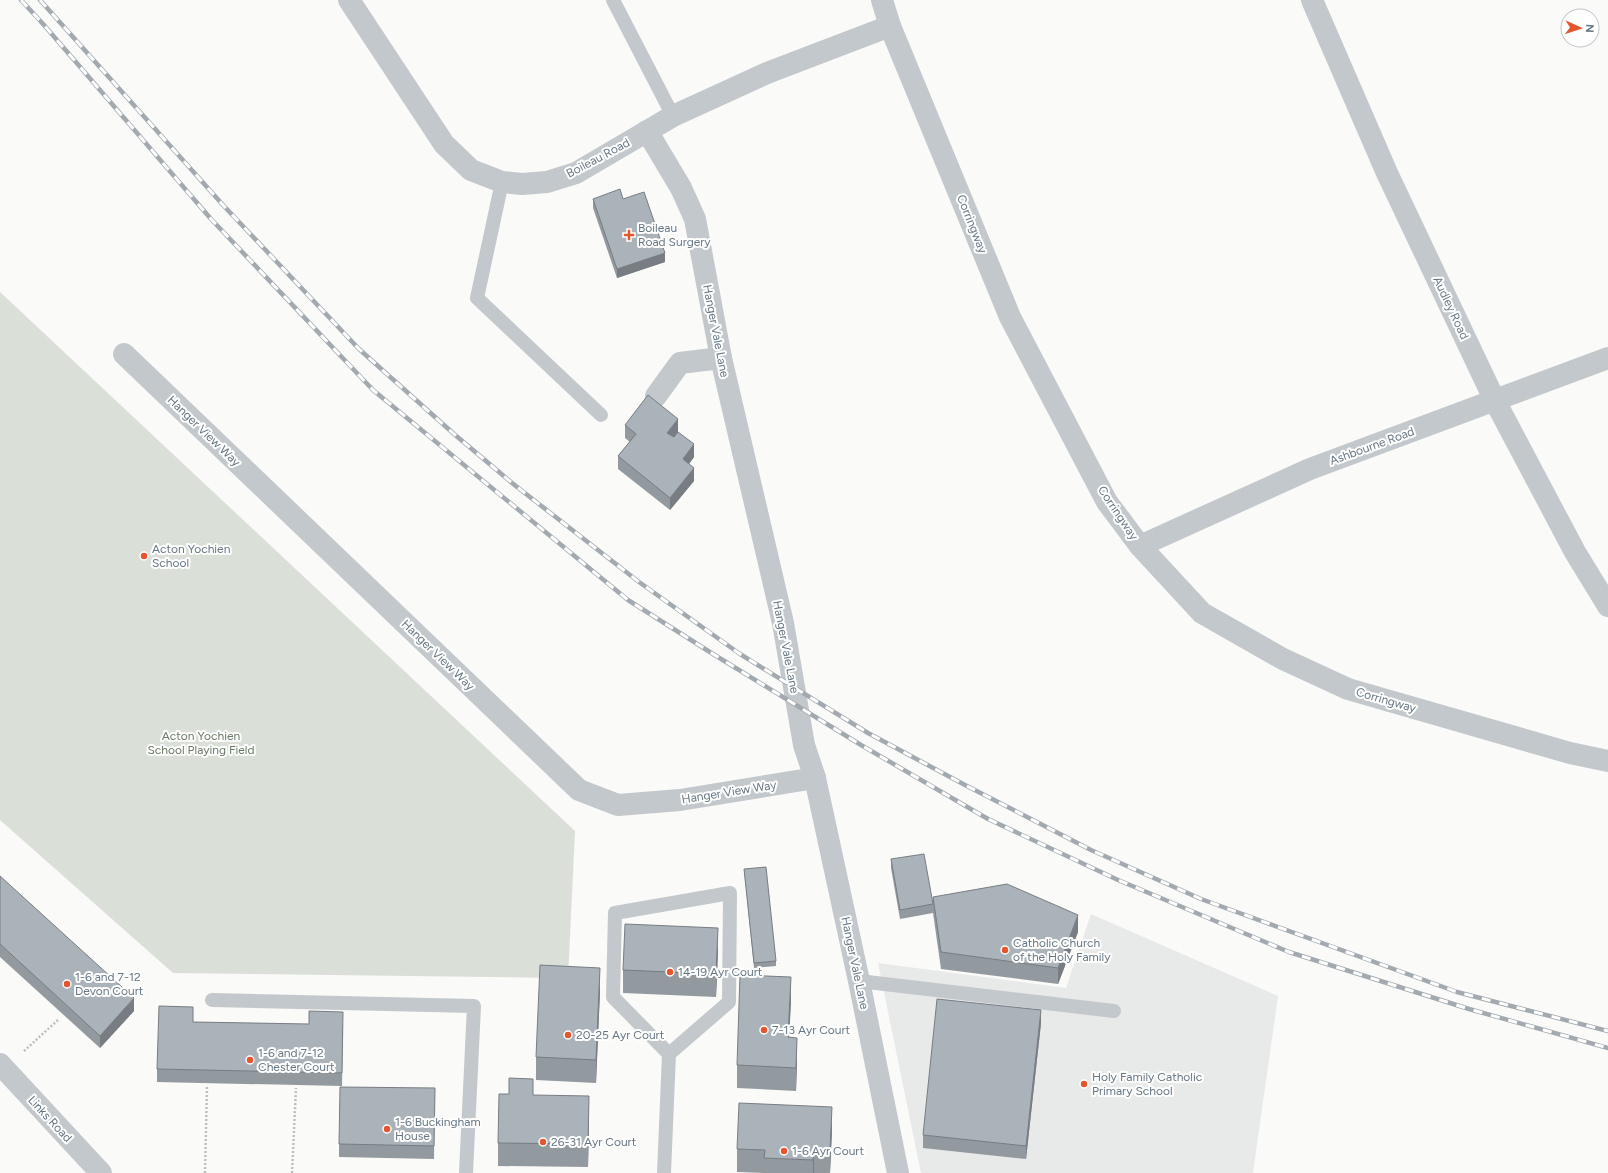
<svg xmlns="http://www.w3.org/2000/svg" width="1608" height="1173" font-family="Figtree,sans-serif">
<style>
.built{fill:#e8e9e9}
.green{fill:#dadfd7}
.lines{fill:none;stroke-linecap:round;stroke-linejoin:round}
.path{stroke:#bbbfc2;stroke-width:2.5;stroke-dasharray:2 2;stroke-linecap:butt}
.lane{stroke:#c3c8cc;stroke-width:14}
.street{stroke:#c3c8cc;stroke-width:22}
.rail-casing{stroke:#a2aab0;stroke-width:4.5}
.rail{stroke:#fff;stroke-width:3;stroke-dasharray:9;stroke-linecap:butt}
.wall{fill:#929a9f}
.shaded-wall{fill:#777d82}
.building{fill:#aab3b9;stroke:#777d82}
.poi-dot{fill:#e4572e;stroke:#fff;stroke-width:1.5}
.labels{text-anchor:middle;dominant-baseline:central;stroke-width:4;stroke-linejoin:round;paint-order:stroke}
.street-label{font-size:12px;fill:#657683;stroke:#fff}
.poi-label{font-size:12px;fill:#657683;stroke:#fff;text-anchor:start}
.park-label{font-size:12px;fill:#687a64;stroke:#fff}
</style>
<rect width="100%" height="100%" fill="#fafaf8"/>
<polygon class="built" points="1091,914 1278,996 1253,1173 921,1173 878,963 1066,988"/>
<polygon class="green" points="0,292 575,831 568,978 173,973 0,820"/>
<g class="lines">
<g class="path">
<polyline points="24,1051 59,1019"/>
<polyline points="205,1173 207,1086"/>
<polyline points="292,1173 296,1088"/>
</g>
<g class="lane">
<polyline points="613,0 673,116"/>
<polyline points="502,182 477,298 601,415"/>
<polyline points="859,981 1114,1011"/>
<polyline points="212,1000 474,1006 466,1173"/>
<polyline points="664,1173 669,1054 729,1002 730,893 615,913 613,997 669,1054"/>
</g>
<g class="street">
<polyline points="349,0 444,144 471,170 502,182 522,184 547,182 576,173 673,116 767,73 890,26"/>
<polyline points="882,0 890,26 1010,317 1107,502 1140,546 1202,613 1283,659 1348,689 1570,753 1608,761"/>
<polyline points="1312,0 1387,173 1495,401 1575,552 1608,606"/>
<polyline points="647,131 681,188 695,219 721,358 783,623 804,745 815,778 859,981 898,1173"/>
<polyline points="124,354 579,790 618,805 680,800 815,778"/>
<polyline points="656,396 680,363 721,358"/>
<polyline points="1140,546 1310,469 1608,358"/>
<polyline points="0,1064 101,1173"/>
</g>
<g class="rail-casing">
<g id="rail">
<polyline points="21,0 44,25 211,219 373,390 628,600 713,654 861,745 988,819 1118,880 1289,952 1469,1009 1608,1048"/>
<polyline points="40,0 223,205 359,349 454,434 512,483 639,582 740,654 868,733 965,785 1091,850 1201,899 1457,992 1608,1031"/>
</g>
</g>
<use href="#rail" class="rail"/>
</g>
<g class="wall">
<polygon points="593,199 665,262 617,278 593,208"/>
<polygon points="625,425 678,432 694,457 689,464 694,481 670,510 618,469 618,456 630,442 625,438"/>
<polygon points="891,859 933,904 933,897 1078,932 1058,984 941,969 933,913 900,919 891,868"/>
<polygon points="744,869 776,961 776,966 754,968"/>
<polygon points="0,876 134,1011 100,1048 0,957"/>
<polygon points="718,951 716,997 623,993 623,970"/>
<polygon points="600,991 596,1083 536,1080 536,1057"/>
<polygon points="791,1000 789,1037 797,1061 796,1091 737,1088 737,1065"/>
<polygon points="193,1022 343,1025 342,1086 157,1082 157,1069"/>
<polygon points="1041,1023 1026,1159 923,1148 923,1135"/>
<polygon points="435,1088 434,1159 339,1157 339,1144"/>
<polygon points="533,1095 589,1119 588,1167 498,1166 498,1143"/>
<polygon points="832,1130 830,1173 764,1173 737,1172 737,1149"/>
</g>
<g class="shaded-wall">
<polygon points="665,253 665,262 617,278 617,269"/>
<polygon points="678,419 678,432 667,446 667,433"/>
<polygon points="694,444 694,457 683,472 683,459"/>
<polygon points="694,468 694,481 670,510 670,498"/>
<polygon points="1078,915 1078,932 1058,984 1058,968"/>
<polygon points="718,928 718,951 716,997 716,974"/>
<polygon points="600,968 600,991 596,1083 596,1060"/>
<polygon points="791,977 791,1000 788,1060 788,1037"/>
<polygon points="134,998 134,1011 100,1048 100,1036"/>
<polygon points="1041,1010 1041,1023 1026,1159 1026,1146"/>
<polygon points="797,1038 797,1061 796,1091 796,1068"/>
<polygon points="589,1096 589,1119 588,1167 588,1144"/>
<polygon points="832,1107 832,1130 830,1173 830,1150"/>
<polygon points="814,1150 814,1173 813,1173 813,1160"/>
</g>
<g class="building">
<polygon points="620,189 623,199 644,192 665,253 617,269 593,199"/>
<polygon points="648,395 678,419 667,433 674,437 678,432 694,444 683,459 694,468 670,498 618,456 636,434 625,425"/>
<polygon points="924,854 933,904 900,910 891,859"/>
<polygon points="766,867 776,961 754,963 744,869"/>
<polygon points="0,876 134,998 100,1036 0,944"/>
<polygon points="1007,884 1078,915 1058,968 941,952 933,897"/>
<polygon points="625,924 718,928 716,974 623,970"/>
<polygon points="540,965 600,968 596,1060 536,1057"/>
<polygon points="740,975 791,977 788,1037 797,1038 796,1068 737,1065"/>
<polygon points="937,999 1041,1010 1026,1146 923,1135"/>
<polygon points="159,1006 193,1007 193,1022 309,1024 309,1011 343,1012 342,1073 157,1069"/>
<polygon points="509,1078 533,1079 533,1095 589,1096 588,1144 498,1143 499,1094 509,1094"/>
<polygon points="340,1087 435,1088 434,1146 339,1144"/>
<polygon points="739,1103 832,1107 830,1150 814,1150 813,1160 764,1158 765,1150 737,1149"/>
</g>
<g class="poi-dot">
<path d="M627 229h4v4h4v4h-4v4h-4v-4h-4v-4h4z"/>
<circle cx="144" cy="556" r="4"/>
<circle cx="1005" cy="950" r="4"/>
<circle cx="670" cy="972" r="4"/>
<circle cx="67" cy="984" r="4"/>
<circle cx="764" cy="1030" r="4"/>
<circle cx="568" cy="1035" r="4"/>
<circle cx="250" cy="1060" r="4"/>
<circle cx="1084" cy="1084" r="4"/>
<circle cx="387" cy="1129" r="4"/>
<circle cx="543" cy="1142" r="4"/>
<circle cx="784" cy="1151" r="4"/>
</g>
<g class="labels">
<g class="street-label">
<text transform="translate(598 158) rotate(-28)">Boileau Road</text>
<text transform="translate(972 224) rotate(68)">Corringway</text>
<text transform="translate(1451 308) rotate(65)">Audley Road</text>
<text transform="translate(716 331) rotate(79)">Hanger Vale Lane</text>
<text transform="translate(204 431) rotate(44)">Hanger View Way</text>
<text transform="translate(1372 446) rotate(-20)">Ashbourne Road</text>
<text transform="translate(1118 513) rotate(56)">Corringway</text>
<text transform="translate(786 647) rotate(79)">Hanger Vale Lane</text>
<text transform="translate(438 655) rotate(44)">Hanger View Way</text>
<text transform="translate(1386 700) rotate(16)">Corringway</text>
<text transform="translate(729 792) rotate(-9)">Hanger View Way</text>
<text transform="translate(855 963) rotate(78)">Hanger Vale Lane</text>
<text transform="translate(50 1119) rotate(47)">Links Road</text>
</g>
<g class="poi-label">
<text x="638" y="228">Boileau<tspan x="638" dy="14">Road Surgery</tspan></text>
<text x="152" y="549">Acton Yochien<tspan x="152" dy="14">School</tspan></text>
<text x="1013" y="943">Catholic Church<tspan x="1013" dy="14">of the Holy Family</tspan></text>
<text x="678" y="972">14-19 Ayr Court</text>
<text x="75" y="977">1-6 and 7-12<tspan x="75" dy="14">Devon Court</tspan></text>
<text x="772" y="1030">7-13 Ayr Court</text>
<text x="576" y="1035">20-25 Ayr Court</text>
<text x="258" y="1053">1-6 and 7-12<tspan x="258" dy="14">Chester Court</tspan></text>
<text x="1092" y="1077">Holy Family Catholic<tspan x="1092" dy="14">Primary School</tspan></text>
<text x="395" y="1122">1-6 Buckingham<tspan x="395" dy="14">House</tspan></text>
<text x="551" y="1142">26-31 Ayr Court</text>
<text x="792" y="1151">1-6 Ayr Court</text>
</g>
<g class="park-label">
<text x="201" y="736">Acton Yochien<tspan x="201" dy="14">School Playing Field</tspan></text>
</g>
</g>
<g transform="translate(1580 28) rotate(93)"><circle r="19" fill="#ffffff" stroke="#c1c8cd"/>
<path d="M0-3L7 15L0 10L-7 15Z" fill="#e4572e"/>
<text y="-6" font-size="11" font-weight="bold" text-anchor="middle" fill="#657683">N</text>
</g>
</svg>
